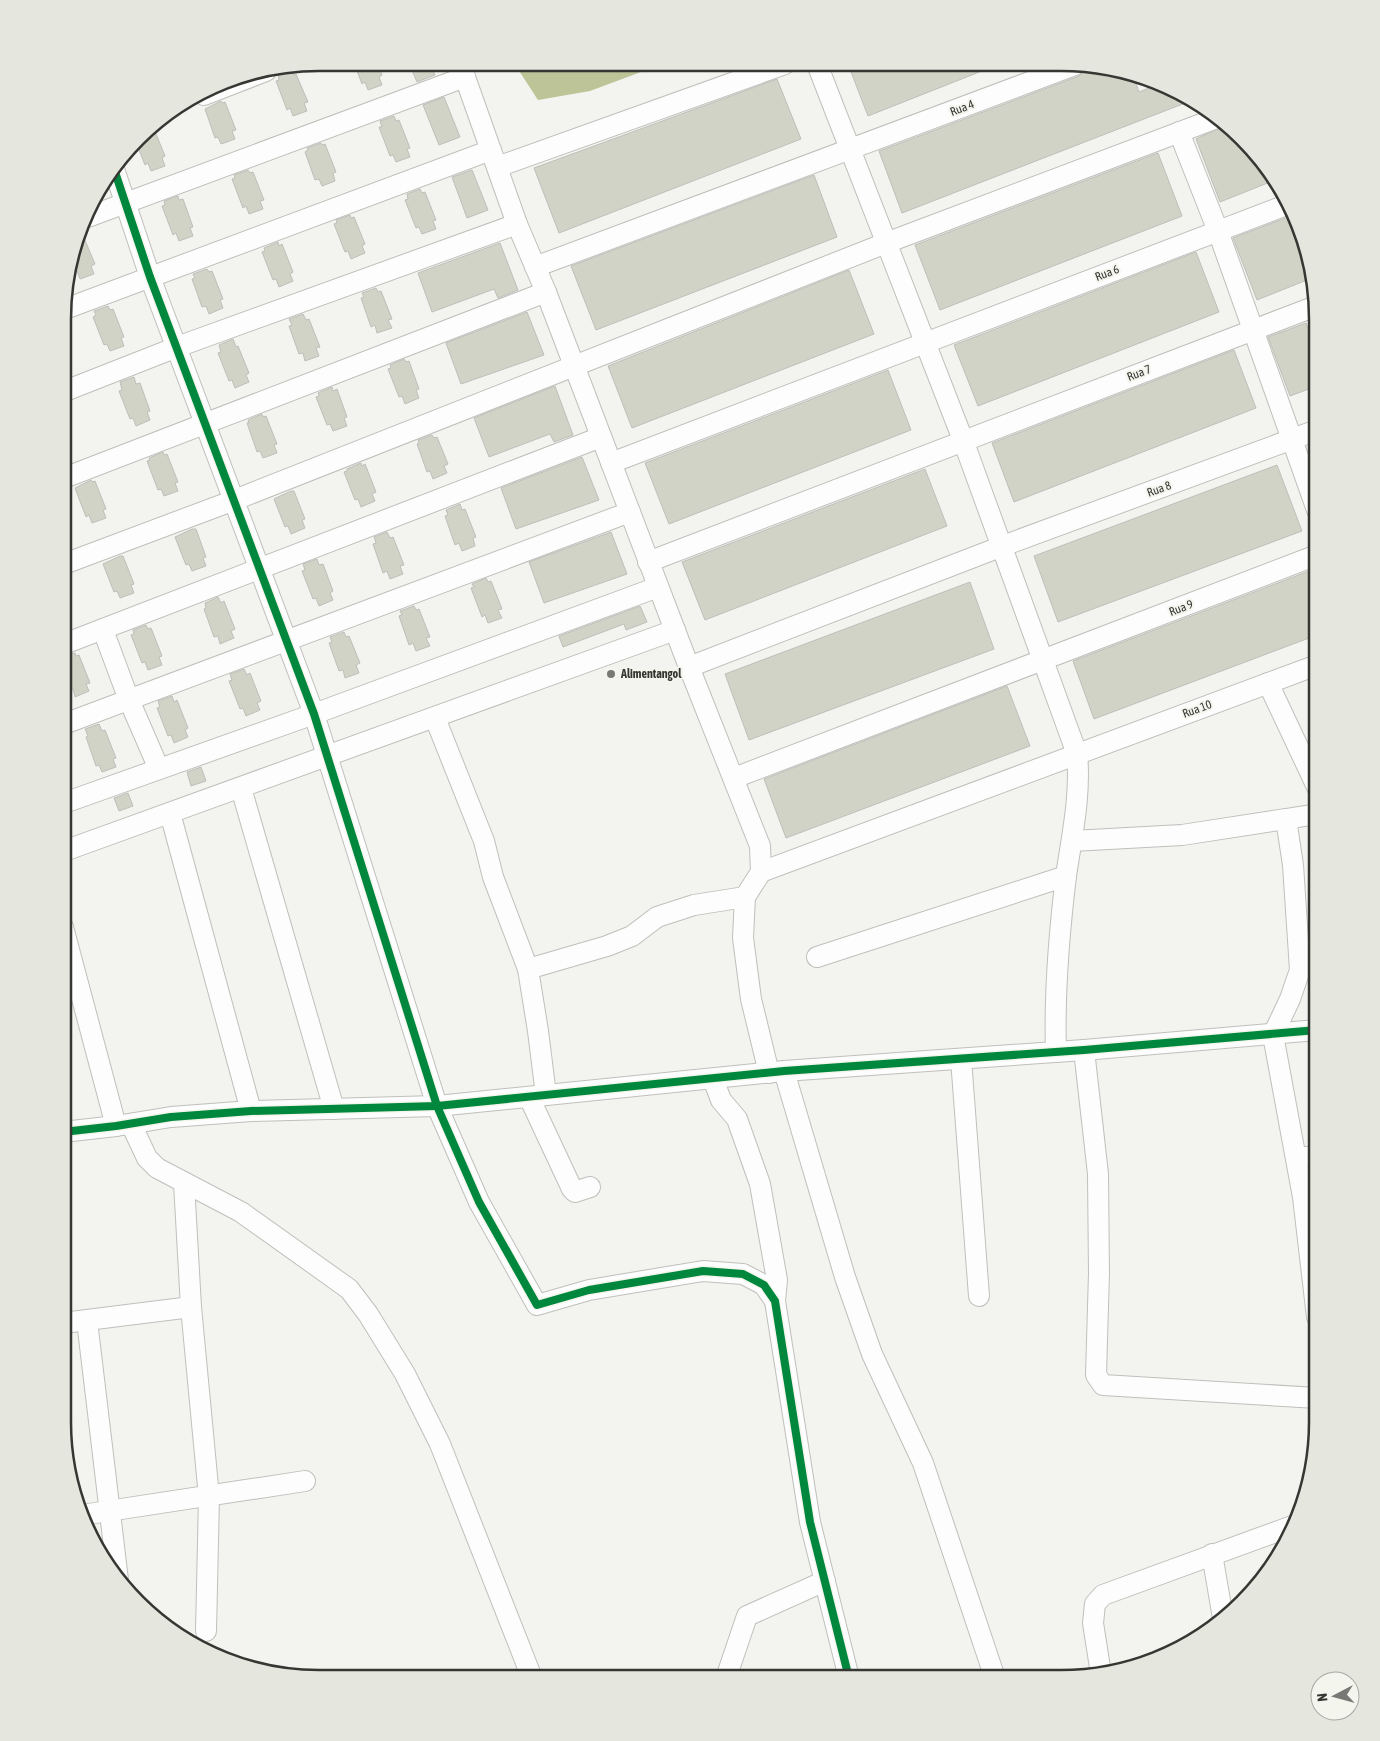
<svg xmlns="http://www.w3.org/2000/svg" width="1380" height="1741" font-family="'Asap Condensed',sans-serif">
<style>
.water{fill:#bcc498}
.building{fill:#d0d3c5;stroke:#bebfbb}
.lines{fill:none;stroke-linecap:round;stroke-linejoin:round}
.minor-casing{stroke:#bfbfbc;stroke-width:22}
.minor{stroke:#fdfdfd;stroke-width:20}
.cycleway-casing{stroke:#f4f6ed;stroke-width:11}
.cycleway{stroke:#00873e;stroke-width:8}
.poi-dot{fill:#787975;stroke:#f4f6ed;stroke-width:2}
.labels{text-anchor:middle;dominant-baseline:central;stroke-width:4;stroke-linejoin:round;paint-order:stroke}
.street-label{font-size:12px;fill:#363733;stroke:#f4f6ed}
.poi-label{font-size:12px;font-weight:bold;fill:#363733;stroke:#f4f6ed;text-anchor:start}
.rim{fill:none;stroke:#363733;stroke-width:2.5}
</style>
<rect width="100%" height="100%" fill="#f3f4ef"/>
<polygon class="water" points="514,63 665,63 590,91 538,100"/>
<g class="building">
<polygon points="354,63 377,63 382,75 379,77 382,85 368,90 365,82 362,84"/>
<polygon points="409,63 430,63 435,75 417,82"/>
<polygon points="848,64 996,64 997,65 868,116"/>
<polygon points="1096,65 1133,75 1139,92 1161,83 1193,100 902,213 879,151 1079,76 1086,69"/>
<polygon points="291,68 294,75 296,74 308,102 304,103 307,111 293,116 290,108 287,110 276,81 279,80 278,72"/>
<polygon points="777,79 801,139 559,233 534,168"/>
<polygon points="444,97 460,137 439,145 423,105"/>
<polygon points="221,101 222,103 225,102 236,130 232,131 235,139 221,144 218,137 215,138 205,109"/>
<polygon points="394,116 396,121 399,120 410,148 407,149 410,157 396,162 393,155 390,156 379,127 382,127 380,121"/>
<polygon points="1226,125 1254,150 1275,180 1220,202 1196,139"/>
<polygon points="154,129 165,156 162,158 165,166 151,171 148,163 145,165 136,142 144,133"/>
<polygon points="321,143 322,145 325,144 336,172 333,173 335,181 322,186 319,179 315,180 305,152 308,150 307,148"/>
<polygon points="1158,153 1182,216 940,310 915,245"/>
<polygon points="248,170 250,173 253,172 264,200 260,201 263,209 249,214 246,206 243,208 232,179 235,178 234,175"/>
<polygon points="472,170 488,210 467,218 452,177"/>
<polygon points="814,175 837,237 596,330 571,266"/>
<polygon points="420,189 422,193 425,192 436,220 433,221 436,229 422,234 419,227 416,228 405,200 408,199 407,194"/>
<polygon points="178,196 179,200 183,199 193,227 190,228 193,236 179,241 176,233 173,235 162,206 165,205 164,201"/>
<polygon points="350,215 351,218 354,217 365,244 362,246 365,253 351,259 348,251 345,252 334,224 337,223 336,220"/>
<polygon points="1293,215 1309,252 1312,278 1257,300 1233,238"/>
<polygon points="82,233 95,264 91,266 94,274 80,279 77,271 68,275"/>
<polygon points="278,242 279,246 282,244 293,272 290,274 293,281 279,287 276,279 273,280 262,252 265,251 264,248"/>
<polygon points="500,243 518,290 498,298 494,289 432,312 418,273"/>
<polygon points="1196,252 1219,312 978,406 954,345"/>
<polygon points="207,269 209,272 212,271 223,299 220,300 223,308 209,314 206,306 202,307 192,279 195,278 193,274"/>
<polygon points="849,270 874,334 632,428 608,366"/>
<polygon points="376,288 378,292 381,291 392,319 388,320 392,328 377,333 375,325 371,327 361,298 364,297 362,293"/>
<polygon points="108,306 110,310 113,309 124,337 121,338 124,346 110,351 107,344 104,345 93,317 96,315 94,311"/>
<polygon points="527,312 544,355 461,384 446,343"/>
<polygon points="303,314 306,320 309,319 320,347 316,348 319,356 305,361 303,353 299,354 289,326 292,325 289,319"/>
<polygon points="1306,323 1317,355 1317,386 1290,396 1268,337"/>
<polygon points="233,339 236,347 238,346 249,373 246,375 249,382 235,388 232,380 229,381 218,353 221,352 219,345"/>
<polygon points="1234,350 1256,408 1014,502 992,443"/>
<polygon points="404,359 406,362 409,361 419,389 416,390 419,398 405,404 402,396 399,397 388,369 391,368 390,365"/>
<polygon points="888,370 911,430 669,524 645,463"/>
<polygon points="134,377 136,384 140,383 150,411 147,412 150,420 136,426 133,418 130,419 119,391 122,390 120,382"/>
<polygon points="555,386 573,435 554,442 550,434 489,457 474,418"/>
<polygon points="332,387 333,391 337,389 347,417 344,418 347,426 333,431 330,424 327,425 316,397 319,396 318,393"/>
<polygon points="262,414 263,417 266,416 277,444 274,445 277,453 263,458 260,451 257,452 247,423 249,423 248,420"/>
<polygon points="432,435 434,438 437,437 448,464 444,466 447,473 433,479 430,471 427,472 417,444 419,443 418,440"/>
<polygon points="163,452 164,455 167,454 178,482 175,483 178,491 164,496 161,489 158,490 147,461 150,460 149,458"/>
<polygon points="582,457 599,500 516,529 501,488"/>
<polygon points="361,463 362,466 365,464 376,492 372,494 375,501 361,507 358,499 355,500 344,472 347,471 347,469"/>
<polygon points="1277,465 1302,531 1058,622 1034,556"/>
<polygon points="925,469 947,526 705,620 682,562"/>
<polygon points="91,480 92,482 95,481 106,509 103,510 106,518 92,523 89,515 86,517 75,488"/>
<polygon points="291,491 294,491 305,519 302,520 305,528 291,534 288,526 285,527 274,499"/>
<polygon points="460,504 462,510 465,509 476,537 473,538 475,546 462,551 459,543 455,545 445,516 448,515 446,510"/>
<polygon points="192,529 196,529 206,557 203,558 206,566 192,571 189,564 186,565 175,537"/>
<polygon points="387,532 390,538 393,537 404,565 400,566 403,574 390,579 387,571 383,573 373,544 376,543 374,537"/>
<polygon points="611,532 627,574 544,603 529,562"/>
<polygon points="120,556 123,556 134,584 131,585 134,593 120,598 117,591 114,592 103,564"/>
<polygon points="317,559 319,565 323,564 333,591 330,593 333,600 319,606 316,598 313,599 302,571 305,570 303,564"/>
<polygon points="1317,568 1317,635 1094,719 1073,661"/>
<polygon points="486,578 488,582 491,581 502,609 498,610 502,618 488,623 485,615 482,617 471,588 474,587 472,584"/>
<polygon points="970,582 994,649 749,740 725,674"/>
<polygon points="218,597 221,603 224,601 235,629 231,631 234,638 220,644 218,636 214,637 204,609 206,608 205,603"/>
<polygon points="414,606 416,610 419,609 430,637 426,638 430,646 416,651 413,643 409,645 399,616 402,615 400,611"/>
<polygon points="640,606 647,622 626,630 624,624 563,647 559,636"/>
<polygon points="146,625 148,629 151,628 162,656 159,657 162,665 148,670 145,662 142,663 131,635 134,634 133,630"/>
<polygon points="344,632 346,637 349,636 360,663 356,665 359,673 345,678 343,670 339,671 329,643 332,642 330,637"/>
<polygon points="75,653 76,656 79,655 90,683 86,684 89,691 75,697 73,689 70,690 64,676 64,656"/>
<polygon points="244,669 247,675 250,673 261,701 257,703 260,710 246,716 243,708 240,709 229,681 232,680 230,674"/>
<polygon points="1007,686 1030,746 786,838 764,779"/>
<polygon points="172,696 174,702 177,700 188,728 185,730 188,737 174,743 171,735 168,736 157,708 160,707 158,701"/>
<polygon points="99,724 102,731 105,730 116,758 113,759 116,767 102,772 99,765 96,766 86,737 88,736 85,729"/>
<polygon points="201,767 206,781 191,786 187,772"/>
<polygon points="128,793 133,806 119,811 114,798"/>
</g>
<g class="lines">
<g class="minor-casing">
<g id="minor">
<polyline points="460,63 517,224 546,292 689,667 760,846 761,872 745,897 743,938 751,999 769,1073"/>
<path d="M 817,64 L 963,440 L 1077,754 C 1081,795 1072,835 1066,876 C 1059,934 1054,994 1056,1052"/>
<polyline points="204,95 266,71"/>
<polyline points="1179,132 1218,231 1317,510"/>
<polyline points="497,167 785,64"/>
<polyline points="114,169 150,277 314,714 437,1106 479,1202 537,1305 589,1290 703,1271 743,1274 764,1285 775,1301 810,1522 849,1678"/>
<polyline points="88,217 465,77"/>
<polyline points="535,267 1075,65"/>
<polyline points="65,309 491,150"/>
<polyline points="65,391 177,347 517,224"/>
<polyline points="611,463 1289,204"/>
<polyline points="64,478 546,292"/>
<polyline points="648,562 1316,306"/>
<polyline points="64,564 232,501 886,243 1217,118"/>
<polyline points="103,630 129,700 159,769"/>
<polyline points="64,644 601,437"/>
<polyline points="689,667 1000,547 1317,430"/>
<polyline points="1268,683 1317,787"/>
<polyline points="435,718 484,841 493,877 528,969 538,1031 546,1095"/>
<polyline points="64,724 630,512"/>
<polyline points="734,778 1317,555"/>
<polyline points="241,788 334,1109"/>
<polyline points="64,803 314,714 658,587"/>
<polyline points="170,813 251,1111"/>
<polyline points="1072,841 1182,835 1286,819"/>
<polyline points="64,851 675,630"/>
<polyline points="761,872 1317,665"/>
<polyline points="63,927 116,1126"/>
<polyline points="817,957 1066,876"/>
<polyline points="528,969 607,946 632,936 657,917 694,905 745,897"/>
<polyline points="1084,1050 1098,1174 1099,1273 1096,1375 1103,1385 1317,1398"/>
<polyline points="961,1059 979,1296"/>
<polyline points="784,1071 845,1277 872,1354 923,1463 995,1678"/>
<polyline points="713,1079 721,1100 737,1119 760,1184 777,1280 775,1301"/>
<polyline points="529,1097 572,1189 575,1192 590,1187"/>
<polyline points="131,1124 147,1158 157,1168 241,1212 349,1289 368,1314 405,1374 440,1444 532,1678"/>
<polyline points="63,1132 116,1126 171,1117 251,1111 437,1106 784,1071 1084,1050 1317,1030"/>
<polyline points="1296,1158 1317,1156"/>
<polyline points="184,1183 191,1307 209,1497 206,1631"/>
<polyline points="1317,1317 1303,1197 1273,1035 1290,999 1300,970 1293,865 1286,819 1317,814"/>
<polyline points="87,1321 118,1580"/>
<polyline points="63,1323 191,1307"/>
<polyline points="82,1515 305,1481"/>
<polyline points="1212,1554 1223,1618"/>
<polyline points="1101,1674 1093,1623 1095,1604 1103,1595 1295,1525"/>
<polyline points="726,1678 747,1616 825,1581"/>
</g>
</g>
<use href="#minor" class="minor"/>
<g class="cycleway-casing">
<g id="cycleway">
<polyline points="114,169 150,277 314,714 437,1106 479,1202 537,1305 589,1290 703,1271 743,1274 764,1285 775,1301 810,1522 849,1678"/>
<polyline points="63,1132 116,1126 171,1117 251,1111 437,1106 784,1071 1084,1050 1317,1030"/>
</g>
</g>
<use href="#cycleway" class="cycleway"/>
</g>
<circle class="poi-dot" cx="611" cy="674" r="5"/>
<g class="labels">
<g class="street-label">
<text transform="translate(962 108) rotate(-21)">Rua 4</text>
<text transform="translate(1107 273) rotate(-21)">Rua 6</text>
<text transform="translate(1139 373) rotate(-21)">Rua 7</text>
<text transform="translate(1159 489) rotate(-20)">Rua 8</text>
<text transform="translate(1181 608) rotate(-21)">Rua 9</text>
<text transform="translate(1197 709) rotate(-20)">Rua 10</text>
</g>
<g class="poi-label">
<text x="621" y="674">Alimentangol</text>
</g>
</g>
<path d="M0 0H1380V1741H0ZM319 71H1061A248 248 0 0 1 1309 319V1422A248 248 0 0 1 1061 1670H319A248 248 0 0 1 71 1422V319A248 248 0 0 1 319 71Z" fill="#e5e7de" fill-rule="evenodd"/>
<path class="rim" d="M319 71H1061A248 248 0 0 1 1309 319V1422A248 248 0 0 1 1061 1670H319A248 248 0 0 1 71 1422V319A248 248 0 0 1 319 71Z"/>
<g transform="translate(1335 1696) rotate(264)"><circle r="24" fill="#f4f6ed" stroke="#a8aaa3"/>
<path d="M0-4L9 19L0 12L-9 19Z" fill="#787975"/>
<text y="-8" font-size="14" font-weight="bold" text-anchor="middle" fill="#363733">N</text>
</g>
</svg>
